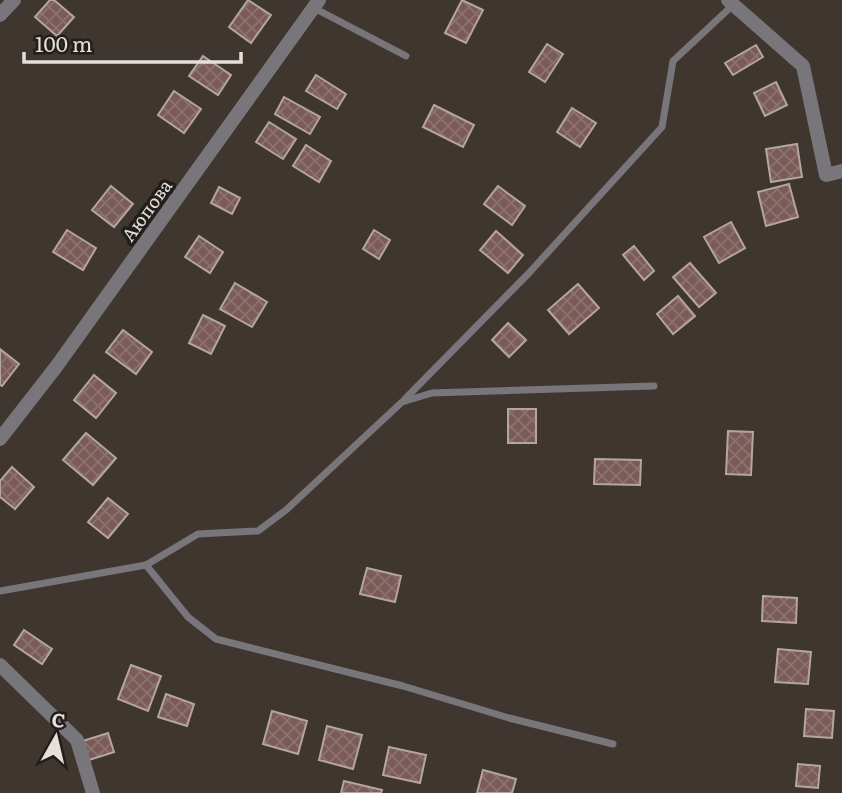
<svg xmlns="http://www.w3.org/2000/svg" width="842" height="793" font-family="Literata,serif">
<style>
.building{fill:url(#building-cross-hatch);stroke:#b4a5a2;stroke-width:2}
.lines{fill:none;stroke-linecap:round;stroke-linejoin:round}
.lane{stroke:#79767b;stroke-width:7}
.street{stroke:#79767b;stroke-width:14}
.labels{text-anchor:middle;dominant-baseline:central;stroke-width:7;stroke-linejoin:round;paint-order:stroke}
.street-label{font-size:18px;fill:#e6e0dc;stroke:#221e1b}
</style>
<defs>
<pattern id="building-cross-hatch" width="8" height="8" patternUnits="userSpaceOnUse" patternTransform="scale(1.75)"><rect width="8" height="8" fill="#7a5b57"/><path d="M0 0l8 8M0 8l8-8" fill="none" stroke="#8d726f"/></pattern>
</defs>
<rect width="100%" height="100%" fill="#3f362f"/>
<g class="building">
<polygon points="50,0 54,0 74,17 57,36 35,17"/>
<polygon points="248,0 271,15 251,43 229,27"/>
<polygon points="462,0 483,10 466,43 445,33"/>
<polygon points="547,44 563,54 545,82 529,72"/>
<polygon points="756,45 763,57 733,75 725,63"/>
<polygon points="203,56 231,75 218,95 189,76"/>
<polygon points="316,75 346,94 337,109 306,91"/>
<polygon points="776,82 787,105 765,116 754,93"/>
<polygon points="174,91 201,109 184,133 158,115"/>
<polygon points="284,97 320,117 310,134 275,114"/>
<polygon points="434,105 474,125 463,147 423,127"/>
<polygon points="572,108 596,123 580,147 557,132"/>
<polygon points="269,122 296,139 283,159 256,142"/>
<polygon points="797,144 802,177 771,182 766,149"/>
<polygon points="306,145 331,161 319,182 293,166"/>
<polygon points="789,184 798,217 766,226 758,192"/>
<polygon points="111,186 133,204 114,227 92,210"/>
<polygon points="498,186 525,206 512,225 484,204"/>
<polygon points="219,187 240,198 232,214 211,203"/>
<polygon points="731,222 745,248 719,263 704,237"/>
<polygon points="67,230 96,248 83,270 53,252"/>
<polygon points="374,230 390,240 379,259 363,249"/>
<polygon points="496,231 523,255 508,273 480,250"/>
<polygon points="199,236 223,252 210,273 185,257"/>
<polygon points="634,246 654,271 644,280 623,255"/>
<polygon points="690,263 716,293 699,307 673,277"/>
<polygon points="235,283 267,302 252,327 220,309"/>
<polygon points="578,284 599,308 569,334 548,310"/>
<polygon points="678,296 695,316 673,334 657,314"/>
<polygon points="203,315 225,326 211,354 189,343"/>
<polygon points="508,323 526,340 509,357 492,340"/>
<polygon points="123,330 152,352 136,374 106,352"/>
<polygon points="0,349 19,364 2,386 0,385"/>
<polygon points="94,375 116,393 96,418 74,400"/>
<rect x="508" y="409" width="28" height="34"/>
<polygon points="728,431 753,432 751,475 726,474"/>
<polygon points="86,433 116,458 93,485 63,460"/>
<polygon points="595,459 641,460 640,485 594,484"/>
<polygon points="12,467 34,487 15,509 0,497 0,481"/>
<polygon points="108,498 128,514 108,538 88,522"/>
<polygon points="367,568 401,576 395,602 360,594"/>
<polygon points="763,596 797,598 796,623 762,621"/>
<polygon points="24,630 52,649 42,664 14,645"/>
<polygon points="778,649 811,652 808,684 775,682"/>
<polygon points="131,665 161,676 148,711 118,699"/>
<polygon points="166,694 194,704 187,726 158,717"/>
<polygon points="806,709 834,711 832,738 804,736"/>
<polygon points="272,711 307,721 298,754 263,744"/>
<polygon points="327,726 362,735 353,769 319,760"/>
<polygon points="108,733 114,752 89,760 83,741"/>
<polygon points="389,747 426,755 420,783 383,775"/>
<polygon points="798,764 820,766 818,788 796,786"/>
<polygon points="483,770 516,779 512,793 477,793"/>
<polygon points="344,781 382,790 381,793 341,793"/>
</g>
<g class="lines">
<g class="lane">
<polyline points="314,8 406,56"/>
<polyline points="405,399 529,273 662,127 673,61 733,5"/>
<polyline points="146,565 188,617 216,639 403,686 509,718 613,744"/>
<polyline points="0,591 146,565 198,534 258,531 286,510 402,402 432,393 654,386"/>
</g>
<g class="street">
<polyline points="728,0 803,66 826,175 842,171"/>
<polyline points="0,15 14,0"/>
<polyline points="0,439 56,367 319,0"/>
<polyline points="0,665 77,740 93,793"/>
</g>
</g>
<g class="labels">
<g class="street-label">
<text transform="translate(146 210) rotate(-54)">Аюпова</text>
</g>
</g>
<g transform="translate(56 737) rotate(8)" stroke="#221e1b" stroke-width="5" paint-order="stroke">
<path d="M0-5L12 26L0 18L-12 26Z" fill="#e6e0dc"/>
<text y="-10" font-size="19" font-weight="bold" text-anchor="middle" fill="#e6e0dc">С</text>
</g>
<path d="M24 52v10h217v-10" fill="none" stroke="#e6e0dc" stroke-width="3.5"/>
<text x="35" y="52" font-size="21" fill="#e6e0dc" stroke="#221e1b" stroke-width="5" paint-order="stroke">100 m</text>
</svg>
